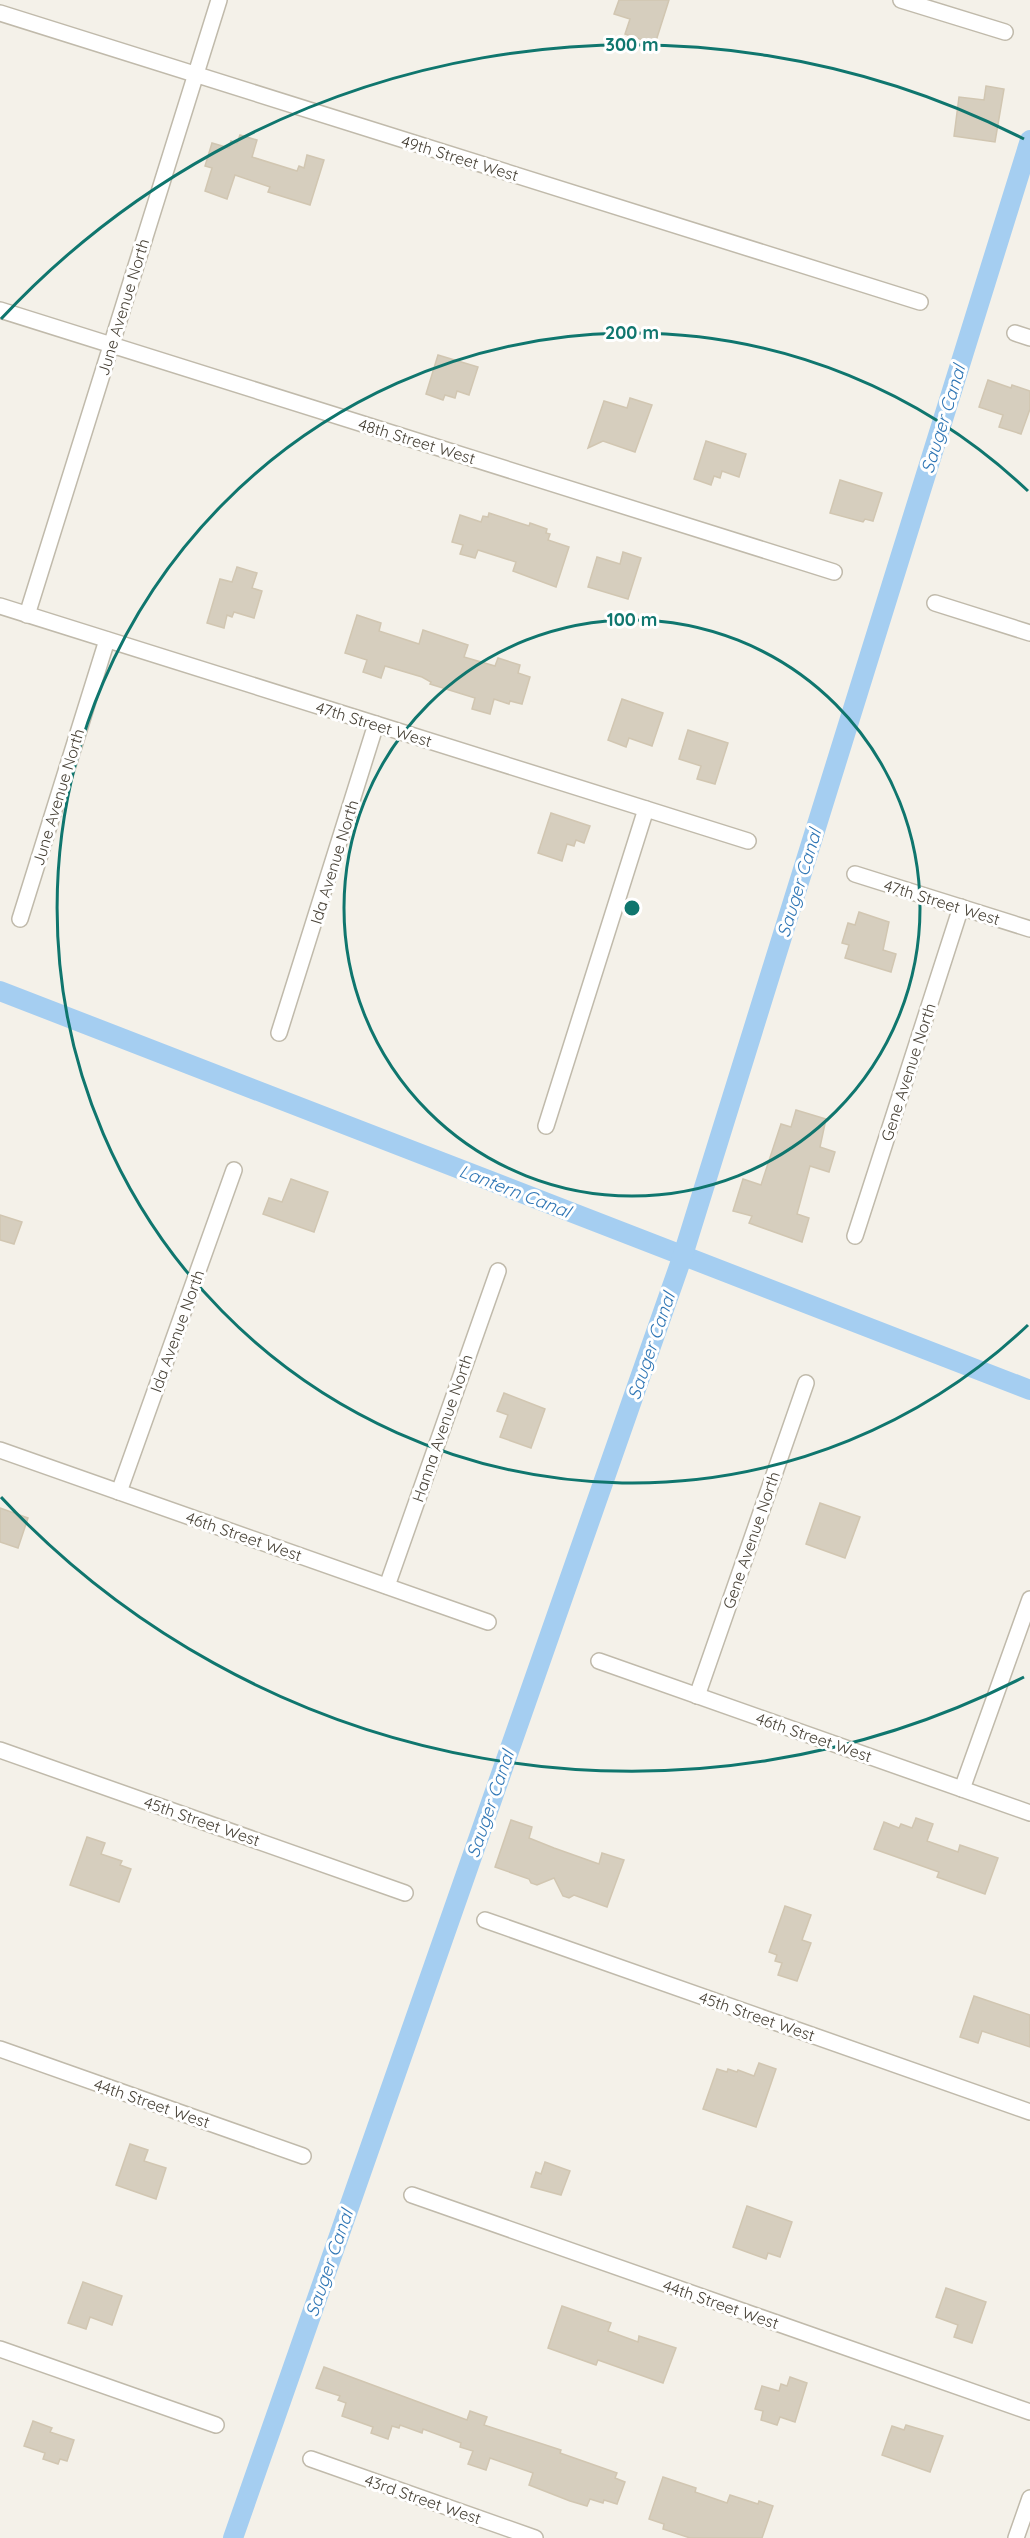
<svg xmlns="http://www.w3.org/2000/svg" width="1030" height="2538" font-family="Quicksand,sans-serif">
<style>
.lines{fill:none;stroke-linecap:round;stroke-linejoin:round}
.canal{stroke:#a5cef1;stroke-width:20}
.building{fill:#d6cebe;stroke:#d1c6b1;stroke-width:1.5}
.street-casing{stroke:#c0baab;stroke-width:18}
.street{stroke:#fff;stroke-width:15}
.ring{fill:none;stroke:#0f766e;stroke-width:3}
.labels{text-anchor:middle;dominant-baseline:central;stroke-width:6;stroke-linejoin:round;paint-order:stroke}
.street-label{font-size:16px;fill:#484237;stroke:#fff}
.water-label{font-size:18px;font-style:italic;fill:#2f76b5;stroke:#fff}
.centre{fill:#0f766e;stroke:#fff;stroke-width:3}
.ring-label{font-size:18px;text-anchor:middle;font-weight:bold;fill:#0f766e;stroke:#fff;stroke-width:6;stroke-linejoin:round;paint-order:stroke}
</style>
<rect width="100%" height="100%" fill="#f4f1e9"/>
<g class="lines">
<g class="canal">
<polyline points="0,991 1030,1390"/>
<polyline points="233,2538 683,1255 1030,140"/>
</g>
</g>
<g class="building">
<polygon points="619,0 669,0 655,44 625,34 630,19 614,14"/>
<polygon points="986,86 1004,89 995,142 954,136 959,97 984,100"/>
<polygon points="240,135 257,140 252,157 297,171 299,166 304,168 307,155 324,160 310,205 268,192 270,187 235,175 227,199 205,191 212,168 205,166 212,143 229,148 231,141 237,143"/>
<polygon points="438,355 478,367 469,395 457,391 455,398 445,395 443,400 426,394"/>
<polygon points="988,380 1011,388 1012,385 1030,391 1030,409 1021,434 999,427 1003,415 979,407"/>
<polygon points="630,398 652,405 635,452 603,441 588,448 604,401 627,408"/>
<polygon points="706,441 746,454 739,477 722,471 720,478 714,476 711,485 694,479"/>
<polygon points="840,480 882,493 873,521 865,519 863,522 830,513"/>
<polygon points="489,513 529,526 530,523 547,529 546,533 550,534 548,540 569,547 556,587 513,571 516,562 478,550 475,558 460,554 463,545 452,542 460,515 481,522 483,516 488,517"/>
<polygon points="623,552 641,558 628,599 588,587 597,557 620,564"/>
<polygon points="237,567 257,573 252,588 262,591 254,618 234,612 232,617 227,615 224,628 207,623 220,579 232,582"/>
<polygon points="357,615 381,623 379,631 419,644 423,630 468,645 464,657 495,666 498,658 520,665 518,673 530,677 522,704 510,701 509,704 494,699 490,714 472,709 475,698 430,684 431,682 422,677 385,666 381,678 363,672 367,660 345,653"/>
<polygon points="622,699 663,713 652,746 629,738 626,747 608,740"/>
<polygon points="688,730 728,743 715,784 697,779 701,766 679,759"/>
<polygon points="551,813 590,826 584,843 576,840 574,846 567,844 562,861 538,853"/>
<polygon points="859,912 889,922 883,950 896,954 891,972 845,958 849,945 842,943 848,923 855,925"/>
<polygon points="796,1110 826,1119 820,1147 835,1152 829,1172 810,1166 797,1214 809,1218 802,1242 749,1223 752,1216 733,1211 743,1179 761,1185 781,1124 791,1127"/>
<polygon points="291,1179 328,1192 314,1232 263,1214 269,1198 282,1202"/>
<polygon points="0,1215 22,1222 14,1244 0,1240"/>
<polygon points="504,1393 545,1409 531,1448 500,1437 508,1415 497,1411"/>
<polygon points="820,1503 860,1517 845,1558 806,1544"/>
<polygon points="0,1508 28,1518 18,1548 0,1542"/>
<polygon points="916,1818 933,1824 927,1841 958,1852 960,1845 998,1858 985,1894 937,1877 939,1872 874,1849 884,1822 899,1828 901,1824 912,1828"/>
<polygon points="511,1820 532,1827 529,1838 554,1848 599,1864 602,1853 624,1860 607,1907 574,1895 569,1898 563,1896 554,1878 537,1885 531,1883 529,1879 495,1867"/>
<polygon points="87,1837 105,1843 101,1854 122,1861 120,1865 131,1869 119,1902 70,1885"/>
<polygon points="785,1906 811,1915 802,1940 811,1943 797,1981 778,1975 782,1963 775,1961 777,1955 769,1952"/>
<polygon points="974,1996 1030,2015 1030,2047 982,2031 978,2043 960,2037"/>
<polygon points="759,2063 776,2069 756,2127 703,2109 717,2069 727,2072 728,2069 737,2072 738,2070 754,2076"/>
<polygon points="130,2144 148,2150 144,2161 166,2168 156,2199 116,2185"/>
<polygon points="545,2162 570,2171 561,2195 531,2187 536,2172 541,2174"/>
<polygon points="747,2206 792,2222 780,2257 768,2253 766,2259 733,2247"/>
<polygon points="83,2282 122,2296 112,2325 90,2317 86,2329 68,2323"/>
<polygon points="946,2288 986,2302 972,2343 954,2337 958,2325 936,2317"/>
<polygon points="562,2306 611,2323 608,2331 638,2342 639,2336 676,2348 663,2383 598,2360 596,2365 548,2348"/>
<polygon points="324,2367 467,2420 470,2411 487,2417 484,2425 561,2450 560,2453 617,2473 615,2478 625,2482 617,2504 604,2500 603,2503 590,2499 587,2506 570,2501 529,2485 533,2473 490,2458 486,2470 468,2464 473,2451 460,2447 461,2443 423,2429 422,2433 400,2425 399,2428 392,2426 388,2439 371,2433 373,2427 342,2416 346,2403 338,2400 340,2396 316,2388"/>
<polygon points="790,2377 807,2383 795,2422 780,2417 777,2425 761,2420 763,2411 755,2409 762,2386 779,2391 781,2384 787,2386"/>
<polygon points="33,2421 52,2428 50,2432 74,2440 67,2461 60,2459 58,2464 43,2459 45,2453 24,2446"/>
<polygon points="906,2425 943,2436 930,2472 882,2455 892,2426 904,2430"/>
<polygon points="663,2477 696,2488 695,2492 727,2503 730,2495 758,2504 759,2501 773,2506 762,2538 690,2538 663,2529 664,2524 649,2519"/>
</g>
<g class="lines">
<g class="street-casing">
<g id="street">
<polyline points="901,0 1005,32"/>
<polyline points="0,13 920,302"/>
<polyline points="0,310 834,572"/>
<polyline points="1015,333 1030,338"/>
<polyline points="935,603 1030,633"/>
<polyline points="0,606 748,841"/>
<polyline points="27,615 219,0"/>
<polyline points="855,874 1030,929"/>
<polyline points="20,919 107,640"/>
<polyline points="279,1033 376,724"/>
<polyline points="546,1126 646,809"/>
<polyline points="855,1236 961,907"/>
<polyline points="0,1450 488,1622"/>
<polyline points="119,1492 234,1170"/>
<polyline points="387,1586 498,1271"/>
<polyline points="599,1661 1030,1813"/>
<polyline points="697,1696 806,1383"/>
<polyline points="0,1750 405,1893"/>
<polyline points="962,1789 1030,1599"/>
<polyline points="485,1920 1030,2112"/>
<polyline points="0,2049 303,2156"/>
<polyline points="412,2195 1030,2412"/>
<polyline points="0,2349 216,2425"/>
<polyline points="311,2459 535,2538"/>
<polyline points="1016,2538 1030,2498"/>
</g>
</g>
<use href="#street" class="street"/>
</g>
<g class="ring">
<circle cx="632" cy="908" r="288"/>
<path d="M1028 1325A575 575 0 1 1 1028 491"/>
<path d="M1024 1677A863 863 0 0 1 1 1497M1 319A863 863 0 0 1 1024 139"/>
</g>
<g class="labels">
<g class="street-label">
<text transform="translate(460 158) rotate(17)">49th Street West</text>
<text transform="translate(123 307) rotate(-73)">June Avenue North</text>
<text transform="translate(417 441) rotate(17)">48th Street West</text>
<text transform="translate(374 724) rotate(17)">47th Street West</text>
<text transform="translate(58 797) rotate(-73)">June Avenue North</text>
<text transform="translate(334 862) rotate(-73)">Ida Avenue North</text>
<text transform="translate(942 902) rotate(17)">47th Street West</text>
<text transform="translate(908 1072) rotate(-72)">Gene Avenue North</text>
<text transform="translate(177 1331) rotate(-70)">Ida Avenue North</text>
<text transform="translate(442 1428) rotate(-71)">Hanna Avenue North</text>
<text transform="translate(244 1536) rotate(19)">46th Street West</text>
<text transform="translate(751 1540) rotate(-71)">Gene Avenue North</text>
<text transform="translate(814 1737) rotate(19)">46th Street West</text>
<text transform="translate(202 1821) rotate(19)">45th Street West</text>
<text transform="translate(757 2016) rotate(19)">45th Street West</text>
<text transform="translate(152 2103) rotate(19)">44th Street West</text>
<text transform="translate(721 2304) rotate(19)">44th Street West</text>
<text transform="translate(423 2499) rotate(19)">43rd Street West</text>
</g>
<g class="water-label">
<text transform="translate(943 419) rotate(-73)">Sauger Canal</text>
<text transform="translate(799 883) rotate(-73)">Sauger Canal</text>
<text transform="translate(515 1191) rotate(21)">Lantern Canal</text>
<text transform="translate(651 1346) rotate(-71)">Sauger Canal</text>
<text transform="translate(490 1804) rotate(-71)">Sauger Canal</text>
<text transform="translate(329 2263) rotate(-71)">Sauger Canal</text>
</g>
</g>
<circle cx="632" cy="908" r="9" class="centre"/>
<g class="ring-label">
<text x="632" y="51">300 m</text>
<text x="632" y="339">200 m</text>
<text x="632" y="626">100 m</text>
</g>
</svg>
